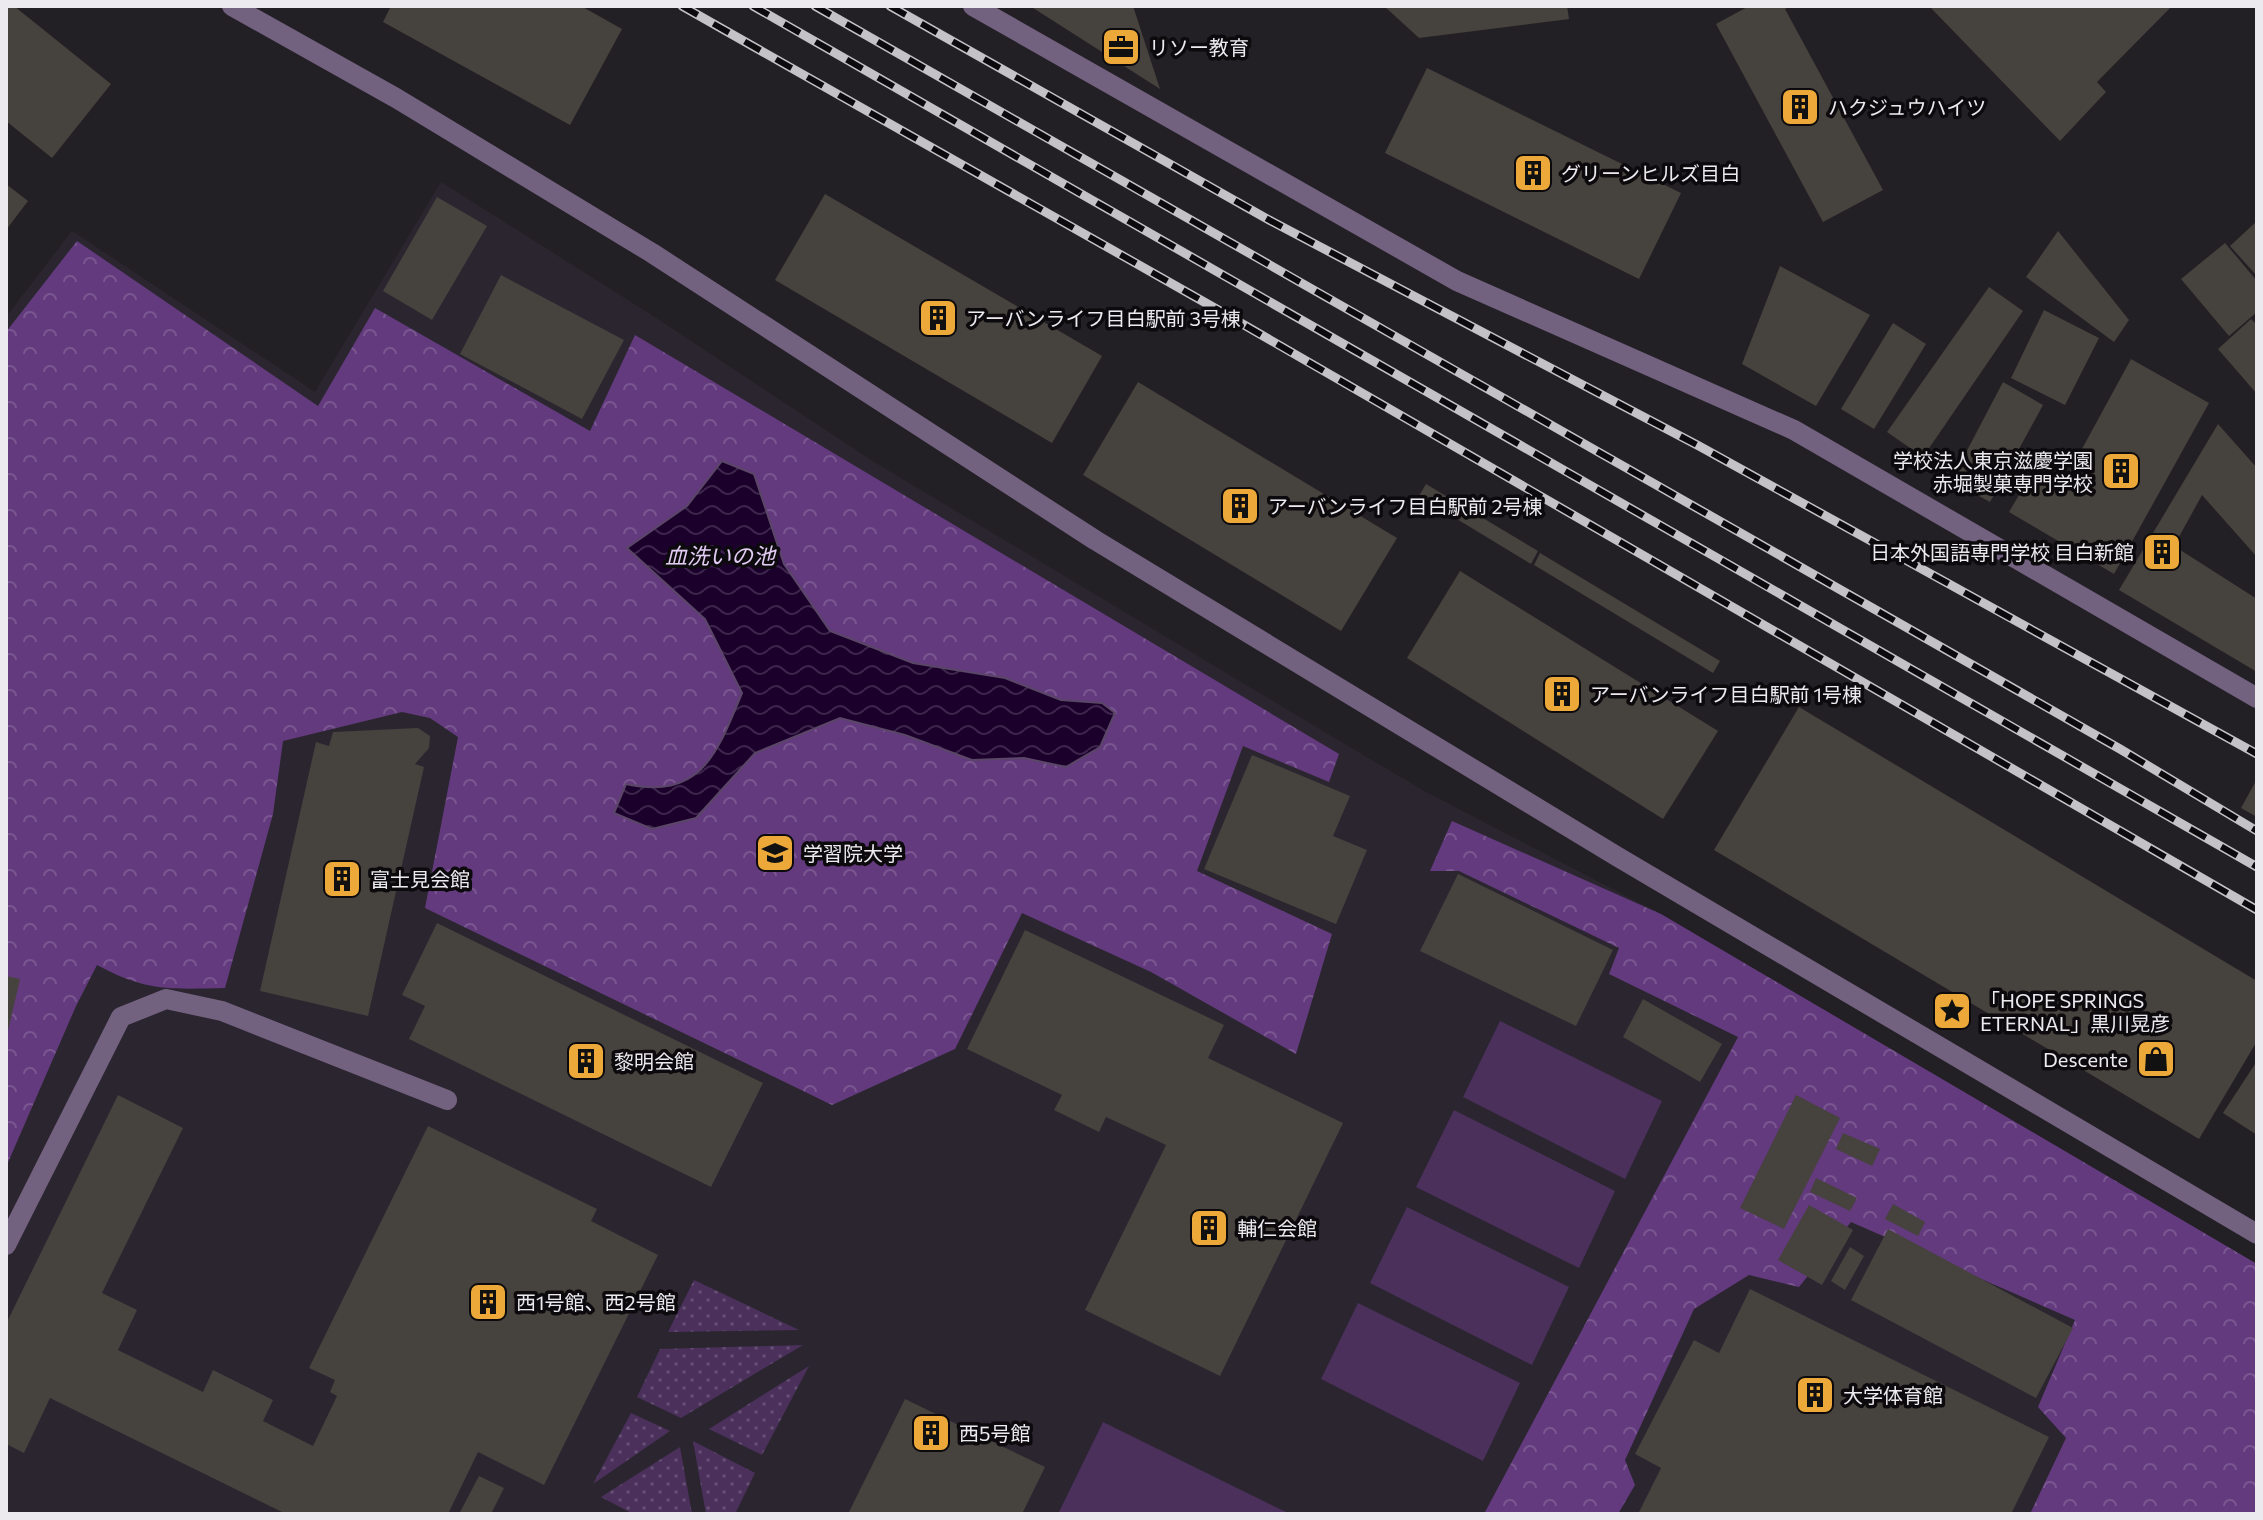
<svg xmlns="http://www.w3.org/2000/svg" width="2263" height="1520" font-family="Commissioner,'Noto Sans JP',sans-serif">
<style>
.built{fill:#2b2530}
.forest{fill:url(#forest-crowns)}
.garden{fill:url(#garden-dots)}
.pitch{fill:#4a305b}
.water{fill:url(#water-waves);stroke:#5a4666;stroke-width:2}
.building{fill:#46423d}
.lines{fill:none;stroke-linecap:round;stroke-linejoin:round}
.minor{stroke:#736180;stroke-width:20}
.rail-casing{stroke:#c4c2c6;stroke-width:9}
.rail{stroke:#0c0a0d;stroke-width:6;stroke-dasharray:18;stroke-linecap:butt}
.labels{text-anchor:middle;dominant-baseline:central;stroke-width:7;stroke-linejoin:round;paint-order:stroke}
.poi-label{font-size:20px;fill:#eceaee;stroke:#0c0a0d;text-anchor:start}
.water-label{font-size:22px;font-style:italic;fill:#e2ccf4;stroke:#0c0a0d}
</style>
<defs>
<pattern id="forest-crowns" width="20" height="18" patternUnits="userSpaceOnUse" patternTransform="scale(2)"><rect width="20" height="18" fill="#633a7e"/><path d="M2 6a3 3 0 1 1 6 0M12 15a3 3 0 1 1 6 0" fill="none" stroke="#7a5791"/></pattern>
<pattern id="garden-dots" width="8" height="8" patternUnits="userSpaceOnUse" patternTransform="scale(2)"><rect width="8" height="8" fill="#4a305b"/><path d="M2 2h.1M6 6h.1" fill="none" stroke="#644e73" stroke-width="1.8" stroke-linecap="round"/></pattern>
<pattern id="water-waves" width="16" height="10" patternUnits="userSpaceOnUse" patternTransform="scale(2)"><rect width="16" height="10" fill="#1b002c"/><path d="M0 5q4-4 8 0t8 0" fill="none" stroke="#3c254b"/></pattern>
</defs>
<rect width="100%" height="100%" fill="#232025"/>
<polygon class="built" points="441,182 650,314 874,462 1348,746 1426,792 1661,914 2257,1264 2257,1514 6,1514 6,317 72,231 315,392"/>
<g class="forest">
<path d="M 77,241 L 318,406 L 375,308 L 590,431 L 635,335 L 1339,754 L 1329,782 L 1243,746 L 1197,871 L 1332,934 L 1296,1054 L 1151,972 L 1022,913 L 955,1049 L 832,1105 L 425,908 L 458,737 L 430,718 L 402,712 L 283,741 L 273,814 L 225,988 C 170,989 147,992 97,965 L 76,1006 L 6,1167 L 6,332 Z"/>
<polygon points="1452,821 1661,914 2257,1264 2257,1514 2030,1514 2066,1438 2038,1407 2075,1320 1851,1222 1799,1287 1749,1275 1694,1309 1625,1460 1635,1485 1618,1514 1484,1514 1738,1037 1609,974 1619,948 1459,871 1430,871"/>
</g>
<g class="garden">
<polygon points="694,1280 799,1330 668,1332"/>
<polygon points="803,1345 681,1418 637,1397 660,1349"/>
<polygon points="809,1366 762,1455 709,1429"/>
<polygon points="631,1413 670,1431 593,1484"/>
<polygon points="693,1441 755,1473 735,1514 706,1514"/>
<polygon points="680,1447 692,1514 633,1514 601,1497"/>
</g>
<g class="pitch">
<polygon points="1500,1021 1662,1101 1625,1179 1463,1097"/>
<polygon points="1454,1110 1615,1191 1579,1268 1416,1187"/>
<polygon points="1407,1207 1569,1287 1532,1365 1370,1283"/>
<polygon points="1358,1303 1520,1383 1483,1461 1321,1379"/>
<polygon points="1103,1422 1290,1514 1058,1514"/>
</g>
<path class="water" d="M 722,461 L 754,474 L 784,564 L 830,631 L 913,663 L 1005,678 L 1061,700 L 1102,703 L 1115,713 L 1100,747 L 1066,767 L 1024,758 L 972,760 L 905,735 L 840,718 L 755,753 L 696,818 L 652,829 L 614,813 L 626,784 C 702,800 717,753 742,693 L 705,619 L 627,548 L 687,506 Z"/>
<g class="building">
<polygon points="6,6 14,6 111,84 52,158 6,121"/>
<polygon points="391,6 581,6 622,29 570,125 383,22"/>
<polygon points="1030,6 1133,6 1160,89"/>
<polygon points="1384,6 1567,6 1569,19 1419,38"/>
<polygon points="1749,6 1791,6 1785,9 1883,190 1823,222 1716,24"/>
<polygon points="1929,6 2172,6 2097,82 2106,92 2060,141"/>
<polygon points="1427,68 1681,193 1639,279 1385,153"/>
<polygon points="6,184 28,201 6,230"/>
<polygon points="825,194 1102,356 1052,443 775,280"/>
<polygon points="437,197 487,226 432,320 383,291"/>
<polygon points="2257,221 2257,276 2230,246"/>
<polygon points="2058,231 2129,320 2114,342 2026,277"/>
<polygon points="2225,243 2257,281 2257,312 2229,336 2181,279"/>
<polygon points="1780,266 1870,315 1816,406 1742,364"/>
<polygon points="501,275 624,340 582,419 460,354"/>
<polygon points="1989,287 2023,311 1923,457 1887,432"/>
<polygon points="2044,310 2099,338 2065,405 2011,378"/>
<polygon points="2251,319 2257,325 2257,394 2218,349"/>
<polygon points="1893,323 1926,344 1874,429 1841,409"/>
<polygon points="2131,359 2209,403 2114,574 2009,512 2038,463 2065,480"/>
<polygon points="1138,382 1397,538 1341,631 1083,475"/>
<polygon points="2003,382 2043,405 1990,502 1951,481"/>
<polygon points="2218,424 2257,468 2257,557 2202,495 2174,546 2257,599 2257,672 2119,590"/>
<polygon points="1426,484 1538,551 1531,564 1419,496"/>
<polygon points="1540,553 1720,661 1713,673 1534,565"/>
<polygon points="1460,571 1718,731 1663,819 1407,658"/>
<polygon points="1799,707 2257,981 2257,1041 2199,1139 1714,850"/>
<polygon points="418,728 430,736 429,748 415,764 424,767 368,1016 260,991 316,742 329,746 333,732"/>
<polygon points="1252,755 1350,796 1333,836 1367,850 1336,924 1204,869"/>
<polygon points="2257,779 2257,817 2241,808"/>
<polygon points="1458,874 1613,950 1576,1026 1420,951"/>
<polygon points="437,923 763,1083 711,1187 409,1039 425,1006 402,995"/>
<polygon points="1025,930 1224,1025 1208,1058 1343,1123 1220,1376 1085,1310 1166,1145 1106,1117 1099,1132 1054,1110 1062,1095 967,1049"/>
<polygon points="6,976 20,979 7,1035 6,1035"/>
<polygon points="1643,999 1722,1044 1700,1082 1623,1037"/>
<polygon points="2257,1061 2257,1135 2223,1113"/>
<polygon points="118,1095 183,1128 102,1293 137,1310 118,1350 203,1392 213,1370 273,1400 263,1421 313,1446 337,1396 330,1392 335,1380 309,1368 428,1126 597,1209 591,1221 658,1255 544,1485 478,1452 448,1514 286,1514 50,1398 24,1453 6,1444 6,1324"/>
<polygon points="1796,1095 1840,1118 1784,1229 1740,1208"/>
<polygon points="1843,1133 1880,1149 1872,1166 1836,1149"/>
<polygon points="1816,1178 1857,1198 1850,1211 1810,1192"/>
<polygon points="1893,1204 1925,1222 1918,1236 1885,1219"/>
<polygon points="1809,1205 1853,1230 1822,1285 1778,1260"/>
<polygon points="1888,1229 2073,1328 2036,1398 1851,1300"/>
<polygon points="1850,1247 1864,1256 1845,1290 1831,1281"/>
<polygon points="1750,1289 2049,1437 2011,1514 1638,1514 1661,1468 1635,1454 1694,1340 1719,1353"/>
<polygon points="905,1399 1045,1467 1022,1514 848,1514"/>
<polygon points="479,1476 504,1488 491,1514 459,1514"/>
</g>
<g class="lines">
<g class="minor">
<polyline points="232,6 396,98 652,253 1095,540 1618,857 2257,1234"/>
<polyline points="973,6 1457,281 1794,430 2257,698"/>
<polyline points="6,1245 121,1017 166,999 222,1011 447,1100"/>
</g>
<g class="rail-casing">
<g id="rail">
<polyline points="682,6 1220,311 2257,910"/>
<polyline points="753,6 2257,867"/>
<polyline points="815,6 2120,749 2257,831"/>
<polyline points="890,6 1271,221 1699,446 2257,754"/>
</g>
</g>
<use href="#rail" class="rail"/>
</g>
<defs>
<g id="office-square" transform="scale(2)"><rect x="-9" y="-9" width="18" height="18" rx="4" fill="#eca93a" stroke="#0c0a0d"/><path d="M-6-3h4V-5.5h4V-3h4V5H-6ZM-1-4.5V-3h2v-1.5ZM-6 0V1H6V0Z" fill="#111"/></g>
<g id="building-square" transform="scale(2)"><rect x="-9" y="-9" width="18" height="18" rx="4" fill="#eca93a" stroke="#0c0a0d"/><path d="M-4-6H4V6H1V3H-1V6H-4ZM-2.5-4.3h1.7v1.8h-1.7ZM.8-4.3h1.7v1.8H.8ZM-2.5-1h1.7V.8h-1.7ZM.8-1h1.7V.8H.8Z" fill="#111"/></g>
<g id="university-square" transform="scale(2)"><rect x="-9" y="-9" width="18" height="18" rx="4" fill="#eca93a" stroke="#0c0a0d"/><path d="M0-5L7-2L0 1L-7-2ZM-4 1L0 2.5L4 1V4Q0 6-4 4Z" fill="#111"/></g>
<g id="sight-square" transform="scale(2)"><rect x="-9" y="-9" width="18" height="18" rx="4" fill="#eca93a" stroke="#0c0a0d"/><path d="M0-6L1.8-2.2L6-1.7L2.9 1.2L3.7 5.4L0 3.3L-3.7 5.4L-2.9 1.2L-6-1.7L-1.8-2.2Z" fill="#111"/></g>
<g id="shop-square" transform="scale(2)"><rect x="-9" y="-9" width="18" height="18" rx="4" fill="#eca93a" stroke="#0c0a0d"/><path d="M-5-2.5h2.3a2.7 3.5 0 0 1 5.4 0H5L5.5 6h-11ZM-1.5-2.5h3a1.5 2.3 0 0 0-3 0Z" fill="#111"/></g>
</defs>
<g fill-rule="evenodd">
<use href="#office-square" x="1121" y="47"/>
<use href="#building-square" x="1800" y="107"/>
<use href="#building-square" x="1533" y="173"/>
<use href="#building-square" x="938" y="318"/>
<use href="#building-square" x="2121" y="471"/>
<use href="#building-square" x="1240" y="506"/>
<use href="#building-square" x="2162" y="552"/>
<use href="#building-square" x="1562" y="694"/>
<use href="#university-square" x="775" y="853"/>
<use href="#building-square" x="342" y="879"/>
<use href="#sight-square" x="1952" y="1011"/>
<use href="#shop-square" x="2156" y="1059"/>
<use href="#building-square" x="586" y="1061"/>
<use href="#building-square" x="1209" y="1228"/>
<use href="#building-square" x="488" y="1302"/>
<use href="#building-square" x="1815" y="1395"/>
<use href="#building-square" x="931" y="1433"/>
</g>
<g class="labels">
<g class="poi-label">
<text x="1149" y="47">リソー教育</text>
<text x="1828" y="107">ハクジュウハイツ</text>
<text x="1561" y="173">グリーンヒルズ目白</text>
<text x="966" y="318">アーバンライフ目白駅前 3号棟</text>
<text x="2093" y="460" text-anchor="end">学校法人東京滋慶学園<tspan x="2093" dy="23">赤堀製菓専門学校</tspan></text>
<text x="1268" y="506">アーバンライフ目白駅前 2号棟</text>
<text x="2134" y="552" text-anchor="end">日本外国語専門学校 目白新館</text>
<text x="1590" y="694">アーバンライフ目白駅前 1号棟</text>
<text x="803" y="853">学習院大学</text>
<text x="370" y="879">富士見会館</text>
<text x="1980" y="1000">「HOPE SPRINGS<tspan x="1980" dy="23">ETERNAL」黒川晃彦</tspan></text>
<text x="2128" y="1059" text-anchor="end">Descente</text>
<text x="614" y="1061">黎明会館</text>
<text x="1237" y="1228">輔仁会館</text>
<text x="516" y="1302">西1号館、西2号館</text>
<text x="1843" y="1395">大学体育館</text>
<text x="959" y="1433">西5号館</text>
</g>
<g class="water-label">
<text x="720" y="555">血洗いの池</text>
</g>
</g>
<rect width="2263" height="1520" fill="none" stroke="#eceaee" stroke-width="16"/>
</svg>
